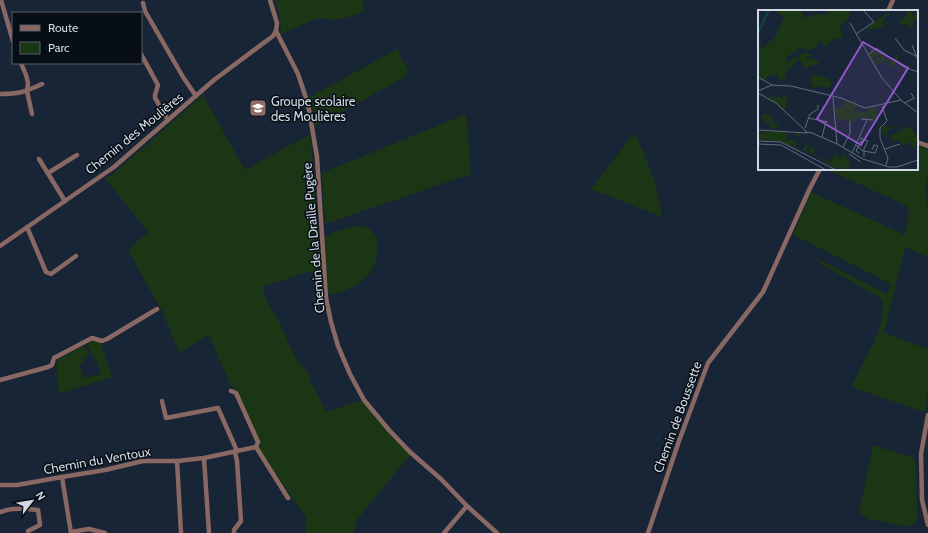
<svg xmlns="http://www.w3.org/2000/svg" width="928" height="533" font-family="Cabin,sans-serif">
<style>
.green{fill:#1b3615}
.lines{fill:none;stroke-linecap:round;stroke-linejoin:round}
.minor{stroke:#896864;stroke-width:4.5}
.labels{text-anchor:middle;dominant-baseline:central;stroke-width:3;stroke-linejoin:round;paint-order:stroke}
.poi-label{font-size:13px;fill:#cfd8e3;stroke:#080e15;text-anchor:start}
.street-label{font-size:13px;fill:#cfd8e3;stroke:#080e15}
.inset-river{fill:none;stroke:#09464d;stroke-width:2}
.inset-road{fill:none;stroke:#616d7b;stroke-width:1}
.view{fill:#9057c8;fill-opacity:0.15;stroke:#9057c8;stroke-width:2}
.inset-edge{fill:none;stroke:#cfd8e3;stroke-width:2}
</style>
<rect width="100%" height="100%" fill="#182536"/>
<g class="green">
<polygon points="275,0 363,0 364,11 355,15 336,20 318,18 281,34 279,13"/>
<polygon points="397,49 408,70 405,77 316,126 310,97"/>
<polygon points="203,95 245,170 310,134 315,181 322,271 304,273 262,287 266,298 272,311 274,311 297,361 307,371 310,380 327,412 362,400 391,436 411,455 391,478 357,520 353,533 305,533 306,518 259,449 260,442 237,391 230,384 209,335 179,353 162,311 128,250 148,232 105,178 112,175"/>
<polygon points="466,114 471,174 325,224 322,173"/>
<polygon points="634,133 643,151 656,186 662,217 591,189"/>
<polygon points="917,144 928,147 928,177 925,191 928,208 928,257 905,247 884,333 928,349 928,391 925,412 854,388 852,385 874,342 881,324 883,304 880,298 823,265 814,257 887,294 891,284 793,235 811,192 905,235 909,215 907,206 826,169 917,169"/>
<path d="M 361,226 C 365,227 369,228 372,231 C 384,242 376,269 365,279 C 357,286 340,294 329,295 L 324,238 C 335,231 348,227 361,226 Z"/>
<polygon points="93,340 101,344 112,377 59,394 56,365 59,359 83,346 86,348 88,357 84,358 84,362 79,364 84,378 101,374 97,362 88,347 88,344"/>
<polygon points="872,445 914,458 916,469 917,520 913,525 905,526 868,519 859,512 871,456"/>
</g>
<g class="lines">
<g class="minor">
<polyline points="1,0 13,41"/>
<polyline points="143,3 145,11 183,77 196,96"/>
<polyline points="888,11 893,0"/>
<polyline points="276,31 298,74 308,104 317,157 326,298 331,322 338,346 350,374 364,400 389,430 410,452 441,479 467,506 497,533"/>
<polyline points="141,54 158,85 155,95 155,98 168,120"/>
<polyline points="21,63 26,75 28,83 27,91 32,114"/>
<path d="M 0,94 C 19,94 25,92 42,84"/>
<polyline points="917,142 928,146"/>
<polyline points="39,159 65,201"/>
<polyline points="48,173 77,155"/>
<polyline points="27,227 46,272 51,274 76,256"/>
<polyline points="0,246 114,167 214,80 273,36 276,31 277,23 270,0"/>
<polyline points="0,380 48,367 52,365 54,358 92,338 102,341 107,339 157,309"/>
<polyline points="231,391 236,393 258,442 256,447"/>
<polyline points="162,401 166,418 218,408 237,451"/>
<polyline points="928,415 921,454 922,500 928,525"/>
<polyline points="256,447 288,498"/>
<polyline points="204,458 209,533"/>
<polyline points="177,461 181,533"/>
<polyline points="62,477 71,533"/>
<polyline points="0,485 17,485 62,477 105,470 143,461 177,461 204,458 256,447"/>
<path d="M 0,512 C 5,511 8,509 13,509 C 22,508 30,509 38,510 L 40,525 L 28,531"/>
<polyline points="71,532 89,529 105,533"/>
<polyline points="234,533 234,530 241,521 237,461 235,452"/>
<polyline points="444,533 467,506"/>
<polyline points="648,533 679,441 708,363 763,292 810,188 820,169"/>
</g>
</g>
<defs>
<g id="school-square" transform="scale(0.9)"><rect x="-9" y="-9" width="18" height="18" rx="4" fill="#8d6e63" stroke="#080e15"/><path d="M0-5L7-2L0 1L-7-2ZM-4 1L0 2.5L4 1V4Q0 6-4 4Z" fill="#fff"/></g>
</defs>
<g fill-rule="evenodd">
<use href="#school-square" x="258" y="108"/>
</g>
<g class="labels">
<g class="poi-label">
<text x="271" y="101">Groupe scolaire<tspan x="271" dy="15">des Moulières</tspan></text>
</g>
<g class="street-label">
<text transform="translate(134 133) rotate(-39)">Chemin des Moulières</text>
<text transform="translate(313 238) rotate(-95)">Chemin de la Draille Pugère</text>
<text transform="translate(677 417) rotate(-70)">Chemin de Boussette</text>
<text transform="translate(97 460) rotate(-10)">Chemin du Ventoux</text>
</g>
</g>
<g transform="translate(758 10)">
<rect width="160" height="160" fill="#182536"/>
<path d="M 16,0 L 44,0 L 46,8 L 63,3 L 66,6 L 71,0 L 94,0 L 89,11 L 83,14 L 82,21 L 86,26 L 74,30 L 73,33 L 70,30 L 71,34 L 67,36 L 64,32 L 58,33 L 60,36 L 53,40 L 41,38 L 28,48 L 31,53 L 37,46 L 41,49 L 26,64 L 29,68 L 22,70 L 19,65 L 10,66 L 7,70 L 0,66 L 0,37 L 9,18 L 2,36 L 6,39 L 12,30 L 15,31 L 26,7 ZM 152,1 L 155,7 L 157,6 L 156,2 L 160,3 L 160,9 L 155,10 L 156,17 L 150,17 L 148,13 L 144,16 L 141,11 L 149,5 L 148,2 ZM 127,4 L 133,4 L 125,8 L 125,14 L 136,11 L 122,18 L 107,20 ZM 118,39 L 127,44 L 125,46 L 131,52 L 139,45 L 141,48 L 139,53 L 134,57 L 128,51 L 121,54 L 127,49 L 118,55 L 115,51 L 123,45 L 121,44 L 114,49 L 111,44 ZM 48,42 L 53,45 L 46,49 L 54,48 L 62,53 L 46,58 L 40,46 ZM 58,65 L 72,69 L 74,77 L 54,77 L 52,67 ZM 12,85 L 17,88 L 28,86 L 30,93 L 26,100 L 11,88 ZM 97,89 L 100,96 L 98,95 L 96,101 L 109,102 L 110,99 L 117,97 L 122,108 L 119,110 L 97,108 L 97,112 L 79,109 L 77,97 L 85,97 L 86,90 L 95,94 ZM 6,104 L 14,104 L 14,114 L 22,113 L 19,118 L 13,119 L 11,113 L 6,112 L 4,107 ZM 127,114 L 131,118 L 140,115 L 128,121 L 131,126 L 152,116 L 160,129 L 156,140 L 151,132 L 144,136 L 142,130 L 135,132 L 133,125 L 128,128 L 123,119 ZM 2,120 L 4,123 L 19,121 L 29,124 L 28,131 L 37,130 L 37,136 L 42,127 L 34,124 L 42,122 L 42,127 L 38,137 L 44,140 L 48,134 L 52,136 L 48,139 L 52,142 L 53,138 L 57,138 L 60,139 L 56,140 L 57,145 L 73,152 L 81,137 L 77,144 L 84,149 L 84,144 L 91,149 L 92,156 L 89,160 L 77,156 L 78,159 L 55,144 L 22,131 L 0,129 Z" fill="#1b3615"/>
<path class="inset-river" d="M 0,23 L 11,0"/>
<path class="inset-road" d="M 92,13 L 124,68 L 143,90 L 160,103M 98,24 L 116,12 L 105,0M 137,28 L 146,40 L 158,46M 154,35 L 160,50M 111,44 L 118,38 L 146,57 L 160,62M 0,67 L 14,75M 0,81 L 14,75 L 33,76 L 83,88 L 107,98 L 143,90M 0,83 L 18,93 L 49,122M 75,87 L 79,134M 147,93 L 156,88 L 153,83M 124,96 L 129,111 L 122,118 L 122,128 L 130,148 L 128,155M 50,108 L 70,112M 103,109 L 115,110M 47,118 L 52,104 L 60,99 L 60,95M 0,120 L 49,123M 47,122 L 54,123 L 79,134 L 105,149 L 131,157 L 139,157 L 160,150M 64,127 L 68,111M 102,128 L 110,131 L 106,138 L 106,147M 0,131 L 23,132 L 78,160M 0,134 L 23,135 L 68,160M 98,135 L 105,141 L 117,143 L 120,136 L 116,135 L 114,140M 85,137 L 92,123 L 92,111M 127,139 L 142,134M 94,143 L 109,110M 101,143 L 98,141 L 103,131 L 104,133M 91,144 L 103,152"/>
<path class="view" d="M 105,32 L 150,58 L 103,135 L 59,109 Z"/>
<rect width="160" height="160" class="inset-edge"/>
</g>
<rect x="12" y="12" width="130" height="52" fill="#080e15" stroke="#585f67"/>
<rect x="20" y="25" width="20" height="6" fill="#896864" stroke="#585f67"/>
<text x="48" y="32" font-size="12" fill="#cfd8e3">Route</text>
<rect x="20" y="42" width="20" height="12" fill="#1b3615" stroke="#585f67"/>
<text x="48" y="52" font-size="12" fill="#cfd8e3">Parc</text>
<g transform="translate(32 501) rotate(59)" stroke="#080e15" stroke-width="3" paint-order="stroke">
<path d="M0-3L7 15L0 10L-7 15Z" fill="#cfd8e3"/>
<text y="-6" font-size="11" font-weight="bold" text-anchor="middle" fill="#cfd8e3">N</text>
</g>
</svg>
